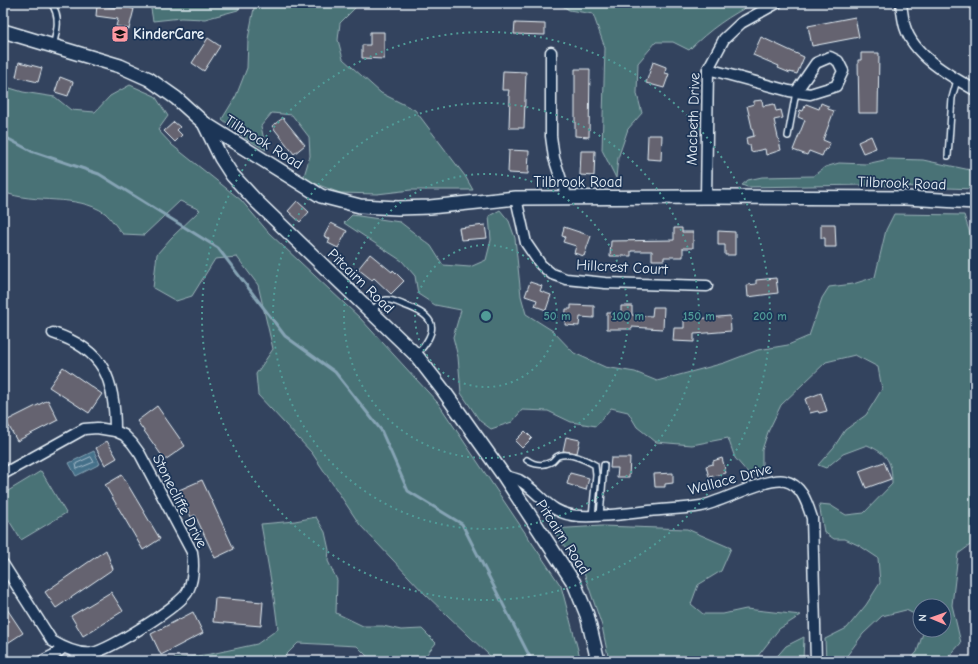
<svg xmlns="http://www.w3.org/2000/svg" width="978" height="664" font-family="'Comic Neue',sans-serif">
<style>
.green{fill:#4a7276;stroke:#99b2b7}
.water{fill:#457089;stroke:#86a4b5}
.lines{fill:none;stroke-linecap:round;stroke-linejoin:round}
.shore{stroke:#a7bdcc;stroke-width:1}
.stream{stroke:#86a4b5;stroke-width:3}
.building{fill:#65646f;stroke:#e8f1f8}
.service-casing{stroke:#e8f1f8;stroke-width:8}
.minor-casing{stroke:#e8f1f8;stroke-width:13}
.tertiary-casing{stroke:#e8f1f8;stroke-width:16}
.service{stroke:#1d3557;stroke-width:5}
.minor{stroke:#1d3557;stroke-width:10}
.tertiary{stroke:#1d3557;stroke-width:13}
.ring{fill:none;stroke:#509b97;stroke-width:2;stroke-dasharray:2 4}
.labels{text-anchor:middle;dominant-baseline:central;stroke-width:3.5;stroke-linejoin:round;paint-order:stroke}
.poi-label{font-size:15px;font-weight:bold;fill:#e8f1f8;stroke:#1d3557;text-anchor:start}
.street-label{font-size:15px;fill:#e8f1f8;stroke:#1d3557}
.centre{fill:#509b97;stroke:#1d3557;stroke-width:2}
.ring-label{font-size:12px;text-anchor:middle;font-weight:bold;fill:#509b97;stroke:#1d3557;stroke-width:3.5;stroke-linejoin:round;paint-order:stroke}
</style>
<rect width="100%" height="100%" fill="#33435e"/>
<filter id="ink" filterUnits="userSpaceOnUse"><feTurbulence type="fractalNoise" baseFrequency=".025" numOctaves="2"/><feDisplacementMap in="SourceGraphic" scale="8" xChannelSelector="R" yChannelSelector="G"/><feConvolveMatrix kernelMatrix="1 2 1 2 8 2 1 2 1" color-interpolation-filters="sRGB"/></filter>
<g filter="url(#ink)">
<g class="green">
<polygon points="150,3 242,3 238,10 205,19 181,18 153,21"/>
<polygon points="255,3 360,3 340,23 338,40 343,59 381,93 415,110 465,176 473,190 411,190 377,194 340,193 303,179 310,156 309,137 292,115 272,113 261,126 266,150 245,138 222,119 236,96 247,68 248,39"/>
<path d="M 558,3 L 755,3 C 730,15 709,30 689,50 L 673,42 L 656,42 L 638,63 L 637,94 L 642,113 L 628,129 L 618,158 L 616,178 L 602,150 L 605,48 L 593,14 L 569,10 Z"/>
<path d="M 130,85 L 155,96 L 168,116 L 158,130 L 172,145 L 241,200 L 269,233 L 360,318 L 438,403 L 561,586 L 581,661 L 490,661 L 490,656 L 424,593 L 360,525 L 312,453 L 258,395 L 256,374 L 273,349 L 258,285 L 237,257 L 215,259 L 192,296 L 176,301 L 153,288 L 157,254 L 171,238 L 200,210 L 180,201 L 144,235 L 123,234 C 117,228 111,218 105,213 C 75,193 36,205 3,192 L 3,86 L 23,92 L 55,97 L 71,110 L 95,112 L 110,96 Z"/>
<polygon points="889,159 923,160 975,171 975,189 866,185 747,187 742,185 748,180 762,177 813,176 825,167 839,163 866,164"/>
<path d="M 500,210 L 509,221 L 515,238 L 521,296 L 526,314 L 553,331 L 574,353 L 605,367 L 635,372 L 657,381 L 724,363 L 758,350 L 788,345 L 809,336 L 822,298 L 829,287 L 853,284 L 875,277 L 886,230 L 894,214 L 964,215 L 975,249 L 975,544 L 973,543 L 958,554 L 952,605 L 961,643 L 945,661 L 909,661 L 917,652 L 924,630 L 944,630 L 944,606 L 920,606 L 920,617 L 906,610 L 882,616 L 863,634 L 843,661 L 826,661 L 825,639 L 847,628 L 866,605 L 880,583 L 878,558 L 860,546 L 845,539 L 834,539 L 824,532 L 819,504 L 830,505 L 846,515 L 864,513 L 892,484 C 892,462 888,454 867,445 L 843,454 L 826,468 L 818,465 L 834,447 L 845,430 L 866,415 L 882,389 L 878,367 L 855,355 L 826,362 L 781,405 L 768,432 L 762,450 L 762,475 L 749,474 L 735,458 L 728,438 L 692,445 L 656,442 L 637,427 L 628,412 L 611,408 L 596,426 L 571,422 L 548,411 L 522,410 L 512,422 L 491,429 L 480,421 L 461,393 L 458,357 L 453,337 L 461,310 L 435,305 L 418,294 L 415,276 L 402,261 L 344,223 L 352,215 L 400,222 L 431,246 L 443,265 L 470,267 L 486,260 L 491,240 L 489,216 Z"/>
<polygon points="41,471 66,513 21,540 3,511 3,494"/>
<polygon points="316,517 325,532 329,550 328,561 337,580 336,613 363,626 383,626 401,630 422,629 436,643 421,661 372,661 357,646 298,643 280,661 158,661 211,654 257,644 278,629 274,598 261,524 295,521"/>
<polygon points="602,526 687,529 731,548 721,571 698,585 691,604 703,614 723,614 746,609 801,615 779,629 754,661 609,661 602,626 584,573 552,529"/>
<polygon points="804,637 803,661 773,661 786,646"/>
</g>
<polygon class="water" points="94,451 100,464 76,476 69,463"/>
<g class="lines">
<polygon class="shore" points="91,457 94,462 77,469 76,464"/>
<polyline class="stream" points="3,136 31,151 99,174 218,248 285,336 335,372 381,430 408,491 462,524 532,661"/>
</g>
<g class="building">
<polygon points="118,4 134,9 129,29 116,26 118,19 96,16 97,5 117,8"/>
<polygon points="855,17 859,37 812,46 808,26"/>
<polygon points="515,23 545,24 545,35 514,34"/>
<polygon points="370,32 384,32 384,59 362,58 362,45 370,45"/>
<polygon points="761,37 804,57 797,74 790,72 790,73 778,68 779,66 753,55"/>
<polygon points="208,38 220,46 204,71 192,63"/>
<polygon points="861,53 879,53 878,113 859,113 858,60 861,60"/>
<polygon points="19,62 42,68 38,82 16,77"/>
<polygon points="653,62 666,67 665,73 669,74 664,88 646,83"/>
<polygon points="575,69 590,69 589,137 575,136"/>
<polygon points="503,71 526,72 524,128 509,128 510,96 508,96 509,90 502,90"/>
<polygon points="60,77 73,82 68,96 55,92"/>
<polygon points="762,100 763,106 774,104 776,111 781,110 783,118 774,120 781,150 766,155 765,149 751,152 750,145 747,145 746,138 754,136 747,106 754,104 754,101"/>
<polygon points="821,103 828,106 828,109 834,111 823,140 830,143 827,150 825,149 822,156 809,151 807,155 793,150 805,120 798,117 800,110 803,111 806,104 819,109"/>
<polygon points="283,118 305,145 294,154 272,126"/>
<polygon points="174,122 180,127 177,130 182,135 175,142 164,131"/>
<polygon points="648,135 662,135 661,160 647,159"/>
<polygon points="871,136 876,148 863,153 858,142"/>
<polygon points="509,150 529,151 528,174 508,173"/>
<polygon points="581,151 595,151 594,176 580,175"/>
<polygon points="297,201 309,212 300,222 288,211"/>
<polygon points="331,223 347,231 338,248 328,243 330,239 324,236"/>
<polygon points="821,224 835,224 836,247 825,247 825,238 821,238"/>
<polygon points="485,225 487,238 461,240 459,228"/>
<polygon points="564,227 591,236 584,256 574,253 576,246 563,242 565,237 562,236"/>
<polygon points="674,228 682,228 682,232 693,232 693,248 683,248 683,257 664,257 664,260 652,260 652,251 631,251 631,256 610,256 611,241 674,240"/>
<polygon points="718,231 735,232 735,255 725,255 725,245 718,245"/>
<polygon points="370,254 392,272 393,270 404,281 391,294 374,278 372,280 358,269"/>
<polygon points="776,278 778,293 748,297 747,285 756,284 756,280"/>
<polygon points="530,282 542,286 540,291 551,295 546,310 535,306 537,300 525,296"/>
<polygon points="571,305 594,306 594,318 580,317 579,326 565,325 566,309 571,309"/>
<polygon points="621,306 632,306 632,315 652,316 653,307 664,307 663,329 632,327 632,329 607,329 607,313 621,313"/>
<polygon points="730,316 731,331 694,334 694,342 673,341 674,328 684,328 684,317 695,317 695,319"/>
<polygon points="63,367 102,394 89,413 49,387"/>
<polygon points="821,393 827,411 819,413 818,411 810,413 805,399"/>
<polygon points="48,400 58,420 17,441 6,421"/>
<polygon points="157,406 185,446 165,460 137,421"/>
<polygon points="525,431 532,438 522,448 515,441"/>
<polygon points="566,437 580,440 577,453 563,451"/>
<polygon points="107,441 117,458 105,465 96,448"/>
<polygon points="611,458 630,458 629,477 617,477 618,468 610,468"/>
<polygon points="722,458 726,473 709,477 706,466 713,464 713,461"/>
<polygon points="884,462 891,479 866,488 859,471"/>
<polygon points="570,473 589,478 586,490 567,484"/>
<polygon points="673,473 673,483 665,484 665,487 655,487 654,474"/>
<polygon points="122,475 160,539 143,550 105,485"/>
<polygon points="202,480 234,549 215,558 195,515 191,517 179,490"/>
<polygon points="106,550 113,569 56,608 45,592"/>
<polygon points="111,592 123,611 83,636 71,616"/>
<polygon points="215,598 263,602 261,626 213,622"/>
<polygon points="3,603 23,633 3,646"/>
<polygon points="193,612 203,633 161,655 151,634"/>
</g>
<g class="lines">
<g class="service-casing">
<g id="service">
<path d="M 51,3 C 61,16 57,31 53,46"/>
<polyline points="788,136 796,92"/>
<polyline points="948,156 952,98 957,80"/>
<path d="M 371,312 C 375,308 380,301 386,300 C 391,299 399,303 404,305 C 436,316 440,329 417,354"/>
<path d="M 527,460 C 534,465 543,466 551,462 C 554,461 555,457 558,456 C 569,452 586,460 595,465 L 596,475 L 592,516"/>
<polyline points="600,516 604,465"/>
</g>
</g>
<g class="minor-casing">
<g id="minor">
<path d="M 901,3 C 902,11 903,20 905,27 C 914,56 950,76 975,90"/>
<polyline points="551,52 551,136 554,158 567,198"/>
<polyline points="708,69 789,91 810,94 836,86 843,71 838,61 830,57 816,63 796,92"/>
<polyline points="706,197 708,69 724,39 741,23 777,3"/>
<polyline points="516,198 526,243 541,265 552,274 566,279 605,283 707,286"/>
<path d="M 53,333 C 105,350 115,380 115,431"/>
<path d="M 3,474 L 84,429 L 97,428 L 115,431 L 124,435 L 132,443 L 140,454 L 192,552 C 194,566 194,578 188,591 C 182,605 108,651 92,653 C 78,655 64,648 52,641 L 3,564"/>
<path d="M 504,476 C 509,477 514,478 519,480 C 542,493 548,515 580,516 C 603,517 626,514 649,511 C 666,509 684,509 701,506 C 722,502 766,477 785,481 C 802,485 807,503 812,518 L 816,661"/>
<polyline points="42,661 54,655 63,648"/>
</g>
</g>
<g class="tertiary-casing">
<g id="tertiary">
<polyline points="3,31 120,66 149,79 176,98 204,123 221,158 232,175 256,201 416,355 443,390 504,476 574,583 587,615 598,661"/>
<polyline points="204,123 321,196 360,206 398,208 430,207 516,198 706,197 906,198 975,202"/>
</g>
</g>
<use href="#service" class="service"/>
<use href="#minor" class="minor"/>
<use href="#tertiary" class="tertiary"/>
</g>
</g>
<g class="ring">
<circle cx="486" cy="316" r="71"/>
<circle cx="486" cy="316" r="142"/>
<circle cx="486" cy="316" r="213"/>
<circle cx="486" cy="316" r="284"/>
</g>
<defs>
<g id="school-square" transform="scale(0.9)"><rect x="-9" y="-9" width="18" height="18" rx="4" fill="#ff9aa2" stroke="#1d3557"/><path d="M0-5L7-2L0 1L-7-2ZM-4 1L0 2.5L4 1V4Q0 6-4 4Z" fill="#111"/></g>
</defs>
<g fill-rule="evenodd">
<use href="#school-square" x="120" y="34"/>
</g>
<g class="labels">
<g class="poi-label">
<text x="133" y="34">KinderCare</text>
</g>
<g class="street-label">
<text transform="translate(693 119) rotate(-88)">Macbeth Drive</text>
<text transform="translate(264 142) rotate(32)">Tilbrook Road</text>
<text x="578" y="182">Tilbrook Road</text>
<text transform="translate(902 183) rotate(2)">Tilbrook Road</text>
<text transform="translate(622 267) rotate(3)">Hillcrest Court</text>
<text transform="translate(361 281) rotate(44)">Pitcairn Road</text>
<text transform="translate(730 479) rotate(-15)">Wallace Drive</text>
<text transform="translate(180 501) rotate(63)">Stonecliffe Drive</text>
<text transform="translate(563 537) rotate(57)">Pitcairn Road</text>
</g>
</g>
<circle cx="486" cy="316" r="6" class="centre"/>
<g class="ring-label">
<text x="557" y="320">50 m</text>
<text x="628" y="320">100 m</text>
<text x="699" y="320">150 m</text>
<text x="770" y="320">200 m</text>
</g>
<rect width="978" height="664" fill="none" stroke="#1d3557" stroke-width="16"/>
<rect x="8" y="8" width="962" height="648" fill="none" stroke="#e8f1f8" stroke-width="1.5" filter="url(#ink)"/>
<g transform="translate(932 618) rotate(272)"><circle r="19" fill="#1d3557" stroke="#6e8097"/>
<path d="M0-3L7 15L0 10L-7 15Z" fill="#ff9aa2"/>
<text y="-6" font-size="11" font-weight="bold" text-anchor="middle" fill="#e8f1f8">N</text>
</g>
</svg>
